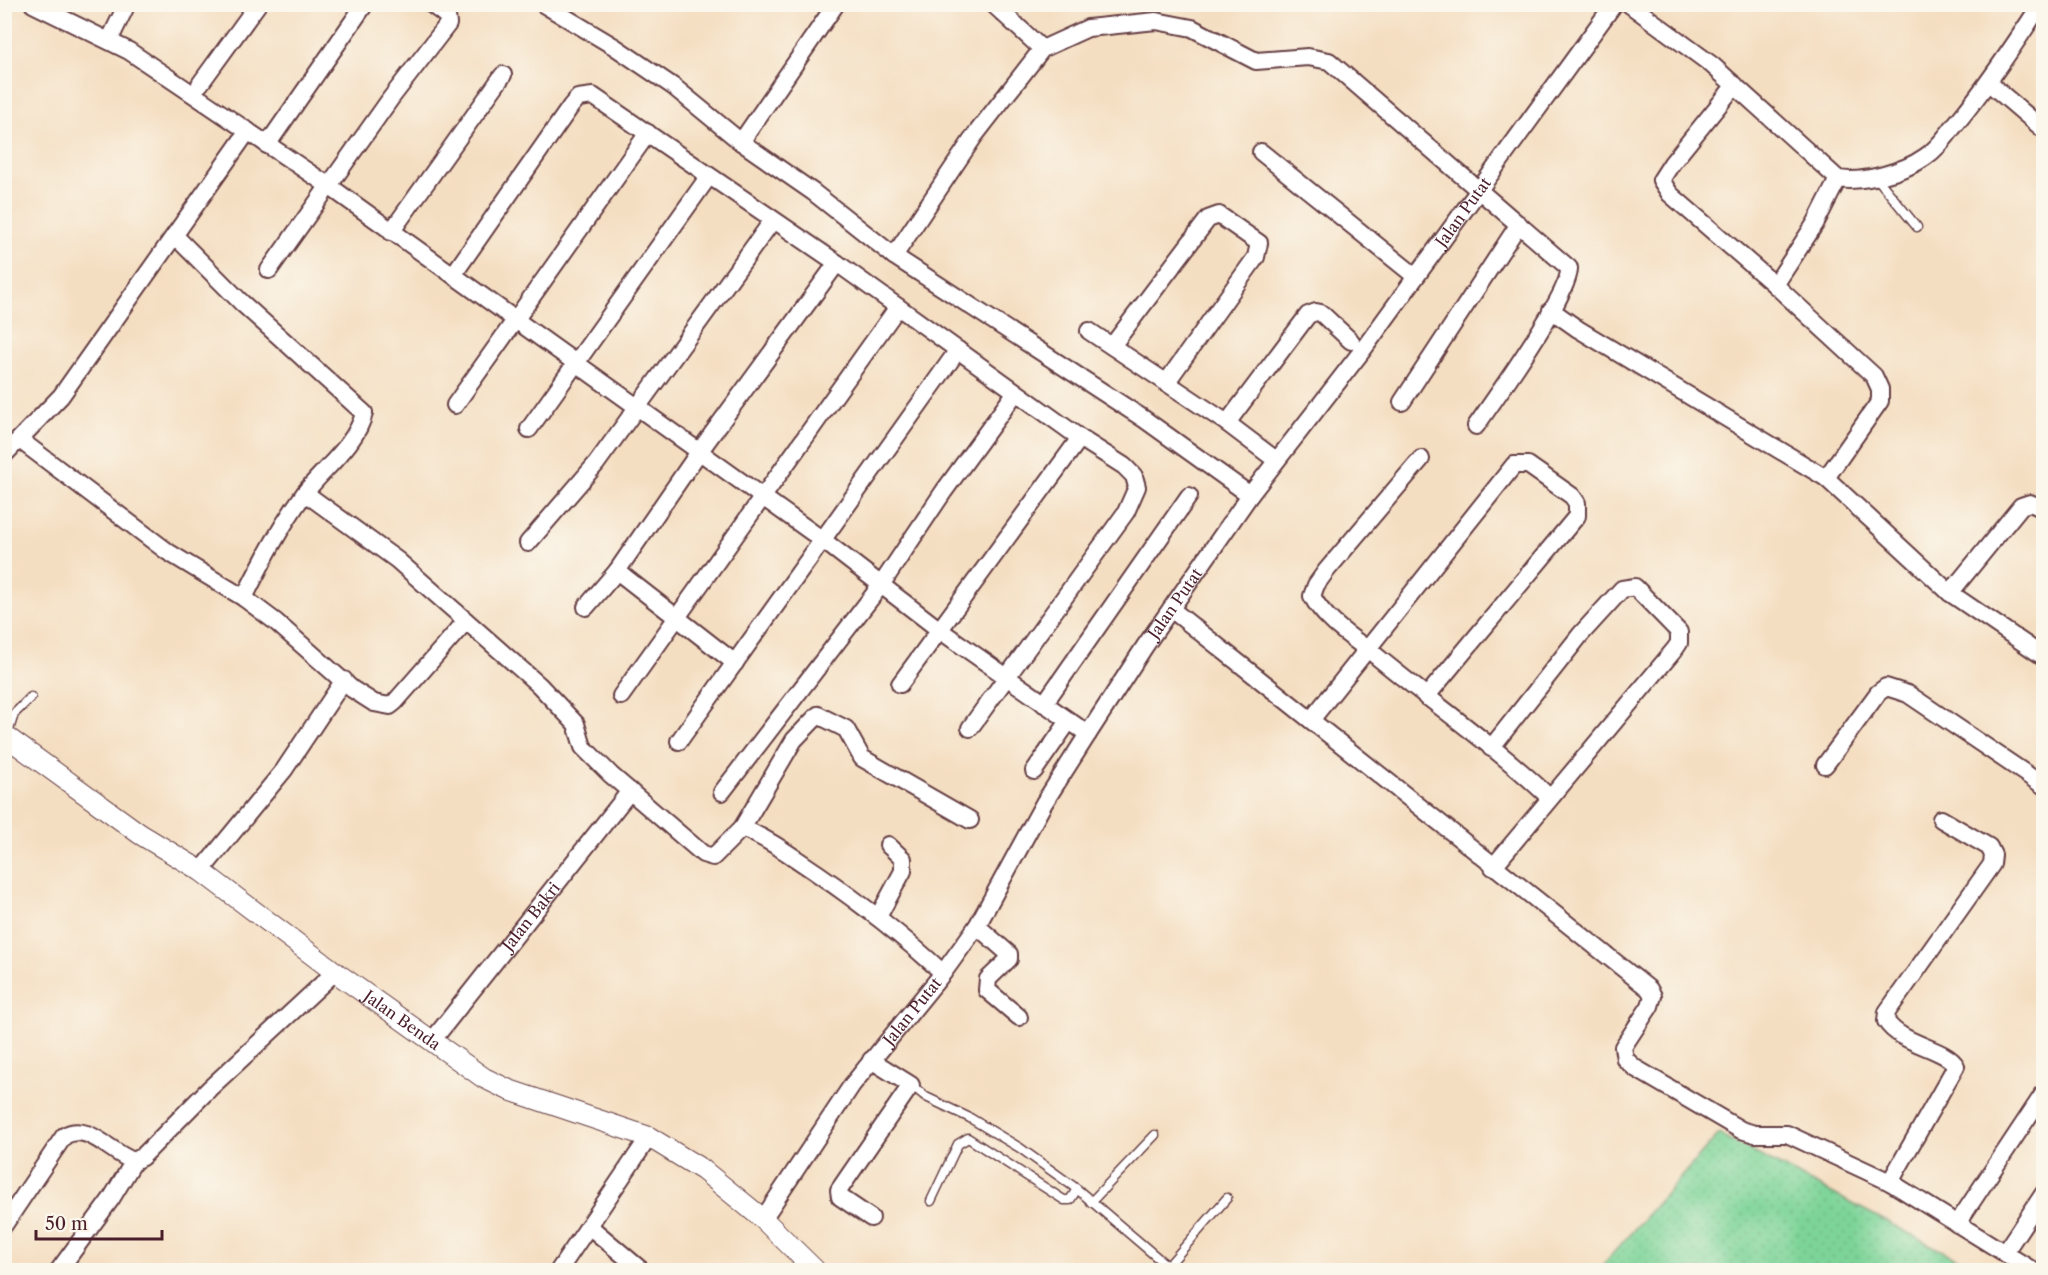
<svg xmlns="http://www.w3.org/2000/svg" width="2048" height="1275" font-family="'Libre Caslon Text',serif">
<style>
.grass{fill:url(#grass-dots);stroke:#647a62;stroke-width:1.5}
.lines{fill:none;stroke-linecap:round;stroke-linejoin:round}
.service-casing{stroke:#643c42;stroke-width:11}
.minor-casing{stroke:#643c42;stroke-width:20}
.tertiary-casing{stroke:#643c42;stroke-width:22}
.service{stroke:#fff;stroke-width:8}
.minor{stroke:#fff;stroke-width:16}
.tertiary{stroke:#fff;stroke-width:20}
.labels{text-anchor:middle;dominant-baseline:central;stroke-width:4.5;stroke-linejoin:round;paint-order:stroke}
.street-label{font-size:16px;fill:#4a1f2b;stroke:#fbf7ec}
</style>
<defs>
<pattern id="grass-dots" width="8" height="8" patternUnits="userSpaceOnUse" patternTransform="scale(1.5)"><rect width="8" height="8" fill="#7dd498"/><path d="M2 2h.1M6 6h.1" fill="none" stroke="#6eb683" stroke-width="1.8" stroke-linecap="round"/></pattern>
</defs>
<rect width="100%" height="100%" fill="#fbf7ec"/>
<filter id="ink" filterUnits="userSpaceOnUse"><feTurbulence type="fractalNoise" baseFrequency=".0167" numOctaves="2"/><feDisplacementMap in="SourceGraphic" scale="12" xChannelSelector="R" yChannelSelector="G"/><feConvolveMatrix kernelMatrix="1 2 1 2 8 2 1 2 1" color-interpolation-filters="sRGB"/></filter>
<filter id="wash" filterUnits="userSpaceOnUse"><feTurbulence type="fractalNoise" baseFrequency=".008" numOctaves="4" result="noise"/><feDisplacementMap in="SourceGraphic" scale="24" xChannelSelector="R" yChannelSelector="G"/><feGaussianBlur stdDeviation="1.35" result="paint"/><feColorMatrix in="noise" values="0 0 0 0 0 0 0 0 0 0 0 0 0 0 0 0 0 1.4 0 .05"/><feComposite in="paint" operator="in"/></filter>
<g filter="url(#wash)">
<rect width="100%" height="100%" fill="#f4dec1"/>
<polygon class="grass" points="1719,1134 1979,1270 1598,1270"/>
</g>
<g filter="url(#ink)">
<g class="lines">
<g class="service-casing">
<g id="service">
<polyline points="1876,177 1917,227"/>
<polyline points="7,736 14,714 31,697"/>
<polyline points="911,1085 926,1097 970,1118 1020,1148 1077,1189 1172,1270"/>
<polyline points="931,1201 958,1144 968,1138 1064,1200 1070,1200 1077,1189"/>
<polyline points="1091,1202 1155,1135"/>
<polyline points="1168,1266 1227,1198"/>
</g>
</g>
<g class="minor-casing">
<g id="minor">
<polyline points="33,4 129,51 329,186 824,541 941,631 1088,734"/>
<polyline points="543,4 615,47 674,87 741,142 813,192 894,256 1144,419 1250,495"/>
<polyline points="993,4 1042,49"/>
<path d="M 1629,4 L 1712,65 L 1838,179 C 1863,183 1904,172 1925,157 C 1939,148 1948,133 1959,120 C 1989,83 2015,44 2041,4"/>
<polyline points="110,39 127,4"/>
<polyline points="1989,83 2044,130"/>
<polyline points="200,84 258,4"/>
<polyline points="1735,85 1672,163 1661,180 1670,194 1775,285 1874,376 1880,389 1880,401 1826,478"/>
<polyline points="741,142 836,4"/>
<polyline points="267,145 365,4"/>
<polyline points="1261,152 1415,276"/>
<polyline points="391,232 503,75"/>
<path d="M 175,236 L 242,303 L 364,413 C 357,444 323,469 304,494 C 280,527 262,562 244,598"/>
<path d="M 894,256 L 975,135 L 1042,49 L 1088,28 L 1156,21 L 1192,28 L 1256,61 L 1308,57 L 1329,61 L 1569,268 C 1571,293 1494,400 1476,426"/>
<polyline points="269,270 391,98 448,24 447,16 431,4"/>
<polyline points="453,275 571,106 578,98 593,96 837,263 1080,438 1124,466 1134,476 1137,487 1126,512 970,728"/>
<polyline points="1775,285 1815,224 1838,179"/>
<polyline points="1551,310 1578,329 1826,478 1950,593 2044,657"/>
<polyline points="1089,331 1227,423 1276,460"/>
<polyline points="1112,346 1208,219 1219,215 1259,243 1256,257 1166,383"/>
<polyline points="1402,402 1519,224"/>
<polyline points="455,405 648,133"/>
<polyline points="1227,423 1308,315 1316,312 1321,313 1351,341"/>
<polyline points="529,429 709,176"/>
<polyline points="20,440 168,552 244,598 276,622 352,689 374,703 390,706 395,702 466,621"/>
<polyline points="4,455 61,396 248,131"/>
<path d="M 1421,459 L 1326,571 L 1316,585 L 1312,596 C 1324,620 1354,639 1375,655 C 1433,703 1495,746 1549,797"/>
<path d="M 305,493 L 397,560 L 539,685 L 576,724 L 583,747 L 611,775 L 703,854 L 713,857 L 742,828 C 769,839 793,857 817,873 C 862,904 903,936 943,973"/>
<polyline points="528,543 596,464 773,220"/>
<polyline points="617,571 735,663"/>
<polyline points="1950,593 2021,506 2030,503 2044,509"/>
<polyline points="586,607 617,571 699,452 837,263"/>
<polyline points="1171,609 1649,989 1653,996 1650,1006 1623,1047 1625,1059 1635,1068 1741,1130 1755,1134 1787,1134 1890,1182 2032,1270"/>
<polyline points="900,684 1080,438"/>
<polyline points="621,696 898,307"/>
<polyline points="1044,704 1189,496"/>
<polyline points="1311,720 1514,465 1528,465 1572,496 1577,503 1577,516 1426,697"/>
<polyline points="679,741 958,350"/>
<polyline points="1491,748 1581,634 1622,589 1635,587 1679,632 1679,643 1675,649 1493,867"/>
<polyline points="1825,765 1878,693 1886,687 1908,694 2044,786"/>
<polyline points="1034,771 1069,721"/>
<polyline points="722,792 881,585 944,491 1016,392"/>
<polyline points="742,828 794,740 818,715 846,729 862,758 970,820"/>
<polyline points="201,871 284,770 344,680"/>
<polyline points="878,917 903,871 903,859 888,845"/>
<polyline points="977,926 1009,954 1009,959 988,979 987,990 1019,1017"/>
<path id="s1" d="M 432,1041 L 630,791"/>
<polyline points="871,1060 911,1085 839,1190 840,1197 871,1218"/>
<path d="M 1890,1182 L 1956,1066 C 1946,1048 1901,1045 1886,1021 L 1887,1012 L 1992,864 L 1993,855 L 1989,847 L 1941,819"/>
<path id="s2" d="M 763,1219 L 852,1085 L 943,973 L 977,926 L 1044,803 L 1088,734 L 1145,646 L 1250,495 L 1362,351 L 1614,4"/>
<polyline points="1957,1224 2044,1093"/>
<path d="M 4,1225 L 64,1136 C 88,1121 111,1154 134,1161 L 142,1157 L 210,1088 L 335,972"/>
<polyline points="589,1226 641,1270"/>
<polyline points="2005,1252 2044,1193"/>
<polyline points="59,1270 111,1199 134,1161"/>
<polyline points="559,1270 649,1137"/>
</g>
</g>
<g class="tertiary-casing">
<g id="tertiary">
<path id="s3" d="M 4,735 L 140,834 L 201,871 L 335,972 L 484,1078 L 509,1090 L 649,1137 L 703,1170 L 763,1219 L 815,1270"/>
</g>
</g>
<use href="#service" class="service"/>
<use href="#minor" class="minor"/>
<use href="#tertiary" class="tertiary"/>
</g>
</g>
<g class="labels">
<g class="street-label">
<text stroke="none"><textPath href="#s2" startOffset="1228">Jalan Putat</textPath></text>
<text stroke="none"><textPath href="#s2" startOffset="742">Jalan Putat</textPath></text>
<text stroke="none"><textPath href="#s1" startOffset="159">Jalan Bakri</textPath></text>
<text stroke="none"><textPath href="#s2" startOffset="256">Jalan Putat</textPath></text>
<text stroke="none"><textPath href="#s3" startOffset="490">Jalan Benda</textPath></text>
</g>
</g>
<rect width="2048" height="1275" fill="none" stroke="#fbf7ec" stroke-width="24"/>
<path d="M36 1230v9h126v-9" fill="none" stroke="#4a1f2b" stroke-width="3"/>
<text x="45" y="1230" font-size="18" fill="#4a1f2b" stroke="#fbf7ec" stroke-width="4.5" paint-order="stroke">50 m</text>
</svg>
